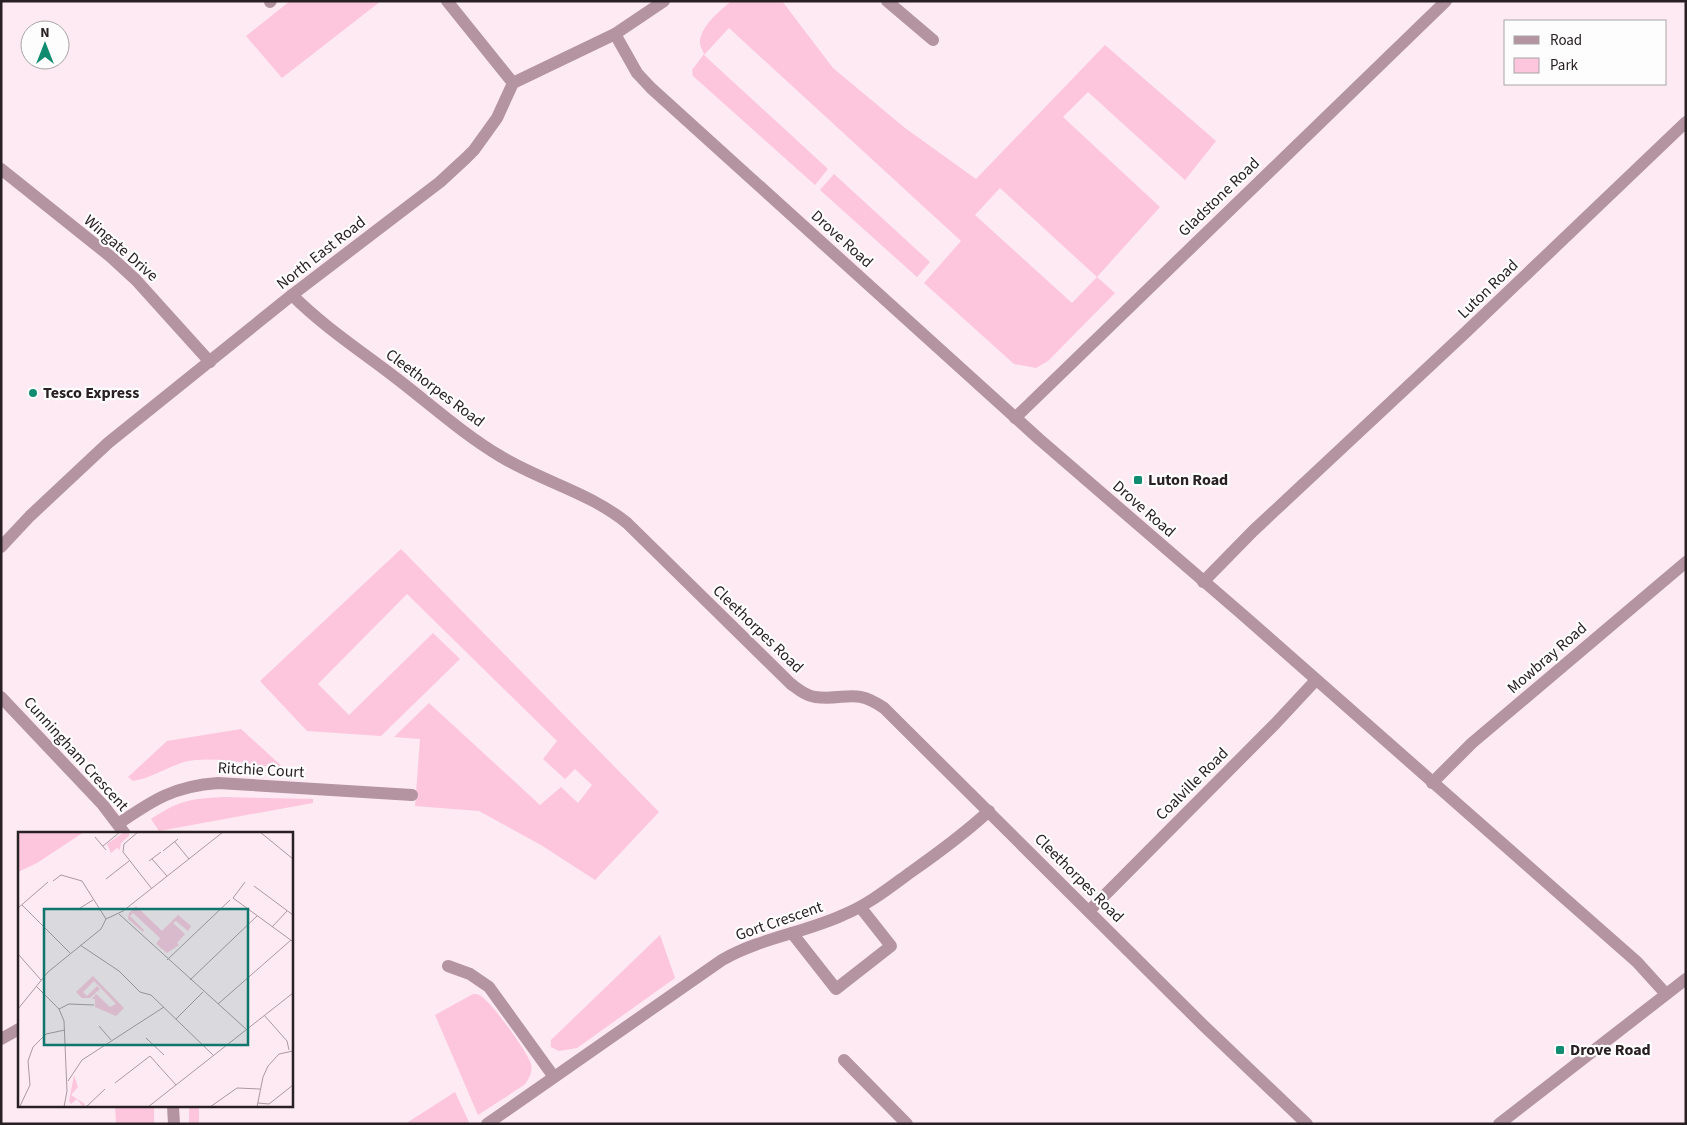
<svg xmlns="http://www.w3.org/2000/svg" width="1687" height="1125" font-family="'Source Sans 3',sans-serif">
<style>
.green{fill:#fdc6dd;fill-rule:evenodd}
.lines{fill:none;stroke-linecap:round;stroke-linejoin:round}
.lane{stroke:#b494a1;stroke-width:12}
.street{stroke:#b494a1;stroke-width:12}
.poi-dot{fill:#128c70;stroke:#fdfdfd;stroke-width:2}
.labels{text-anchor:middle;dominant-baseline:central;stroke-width:4.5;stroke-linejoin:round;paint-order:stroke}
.street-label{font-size:16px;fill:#292024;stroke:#fdfdfd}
.poi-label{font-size:16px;font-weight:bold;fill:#292024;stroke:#fdfdfd;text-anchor:start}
.inset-road{fill:none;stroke:#a999a0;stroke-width:1}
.view{fill:#0f766e;fill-opacity:0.15;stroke:#0f766e;stroke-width:2.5}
.inset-edge{fill:none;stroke:#292024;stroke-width:2.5}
</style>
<rect width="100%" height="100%" fill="#feeaf2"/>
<g class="green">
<polygon points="290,1 381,1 282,78 246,36"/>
<path d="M 731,1 L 782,1 L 833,68 L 905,128 L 976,179 L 1105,45 L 1216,141 L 1185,180 L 1088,92 L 1063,117 L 1160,207 L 1097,277 L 1115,293 L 1048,361 L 1036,368 L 1014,364 L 924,283 L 961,241 L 729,28 L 704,55 L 828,169 L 815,185 L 693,76 L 692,70 L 704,54 C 703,51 700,46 700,43 C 700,26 720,11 731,1 ZM 1000,188 L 1097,277 L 1072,303 L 975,215 Z"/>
<polygon points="834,174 930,262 917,277 820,190"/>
<polygon points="401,549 659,812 595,880 541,845 479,811 415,806 420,739 394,737 429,703 540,805 561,787 578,803 592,785 575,769 565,779 543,759 557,741 407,594 318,684 349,715 433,633 460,659 381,736 307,731 260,681"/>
<path d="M 241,729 L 286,770 C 256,765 214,755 184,762 C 168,767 148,779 133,781 L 128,777 L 167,741 Z"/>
<path d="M 222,797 L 313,799 L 313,803 L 159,831 L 151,819 C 178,801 189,799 222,797 Z"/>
<polygon points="660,935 675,978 577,1048 559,1051 551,1047 551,1040"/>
<path d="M 473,994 C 476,994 478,994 481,996 C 491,1002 528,1052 531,1064 C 533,1072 529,1079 524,1085 L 478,1115 L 435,1015 Z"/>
<polygon points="455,1092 469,1122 467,1124 405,1124"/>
<polygon points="115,1106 154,1106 154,1124 116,1124"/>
<rect x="189" y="1106" width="10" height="18"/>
</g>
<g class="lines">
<g class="lane">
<polyline points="887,1 933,40"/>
<polyline points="792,933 836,989 891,946 861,908"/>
</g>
<g class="street">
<polyline points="447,1 513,83"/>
<polyline points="270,2 271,1"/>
<polyline points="615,34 637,73 651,88 1039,439 1243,615 1637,962 1666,994"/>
<polyline points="1,169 111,257 136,280 210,362"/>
<path d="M 292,295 C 324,327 361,351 396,378 C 430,404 463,434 500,456 C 541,481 589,492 627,523 L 791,684 C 798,689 806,696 815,697 C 846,701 854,687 884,708 L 1203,1025 L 1307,1124"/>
<polyline points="1015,418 1446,1"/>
<polyline points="1,547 30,516 108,443 292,295 440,182 466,158 474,150 497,118 513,83 615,34 664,1"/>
<polyline points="1203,582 1253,531 1466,332 1686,122"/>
<polyline points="1,697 103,805 125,834"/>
<polyline points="1432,783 1472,743 1686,562"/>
<path d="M 118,824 C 153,800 174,786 218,783 L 412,795"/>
<polyline points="1089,911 1275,724 1316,680"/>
<polyline points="448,966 470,974 489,987 554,1077"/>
<polyline points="1,1039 19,1029"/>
<polyline points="844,1060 907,1124"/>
<polyline points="173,1106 174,1124"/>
<path d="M 487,1124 L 722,960 C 760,938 804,933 843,915 C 868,905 889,888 911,872 C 938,853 964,834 989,811"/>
<polyline points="1499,1124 1686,979"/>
</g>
</g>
<g class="poi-dot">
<circle cx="33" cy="393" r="5"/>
<rect x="1133" y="475" width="10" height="10" rx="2.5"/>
<rect x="1555" y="1045" width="10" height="10" rx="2.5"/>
</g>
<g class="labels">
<g class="street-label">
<text transform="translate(1219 197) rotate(-44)">Gladstone Road</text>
<text transform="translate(842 239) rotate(42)">Drove Road</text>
<text transform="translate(121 248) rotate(41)">Wingate Drive</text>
<text transform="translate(321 253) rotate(-38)">North East Road</text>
<text transform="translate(1488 289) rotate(-44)">Luton Road</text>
<text transform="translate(435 388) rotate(37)">Cleethorpes Road</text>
<text transform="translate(1144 509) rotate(41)">Drove Road</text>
<text transform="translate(758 629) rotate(44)">Cleethorpes Road</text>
<text transform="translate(1547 658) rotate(-41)">Mowbray Road</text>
<text transform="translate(76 754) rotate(48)">Cunningham Crescent</text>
<text transform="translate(261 770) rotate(3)">Ritchie Court</text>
<text transform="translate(1192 784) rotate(-45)">Coalville Road</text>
<text transform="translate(1079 878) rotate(45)">Cleethorpes Road</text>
<text transform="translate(779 921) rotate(-19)">Gort Crescent</text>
</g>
<g class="poi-label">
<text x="43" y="393">Tesco Express</text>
<text x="1148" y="480">Luton Road</text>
<text x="1570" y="1050">Drove Road</text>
</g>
</g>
<g transform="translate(18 832)">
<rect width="275" height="275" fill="#feeaf2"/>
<path d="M 0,0 L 66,0 L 19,31 L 0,40 ZM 106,0 L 111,0 L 111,4 L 103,11 L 102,18 L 99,16 L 93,21 L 89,12 ZM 118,74 L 144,99 L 160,83 L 173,94 L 170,99 L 158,89 L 155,91 L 167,102 L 159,111 L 161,113 L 149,121 L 138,112 L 142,106 L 115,81 L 112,84 L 126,98 L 125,100 L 110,87 L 111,81 ZM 75,144 L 106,176 L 98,184 L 77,175 L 77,167 L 74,167 L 78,162 L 92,175 L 98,172 L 76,149 L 65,160 L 69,164 L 79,154 L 82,157 L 72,166 L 64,166 L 58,160 ZM 56,243 L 60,255 L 53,263 L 67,272 L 65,275 L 59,267 L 53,272 L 51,269 Z" fill="#fdc6dd"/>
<path class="inset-road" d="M 120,0 L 106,12 L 105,20 L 134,57M 242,0 L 275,27M 77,5 L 88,18M 157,10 L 171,27M 85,14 L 102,0M 145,19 L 160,7M 134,27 L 149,44M 131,29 L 143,20M 88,47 L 111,29M 35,49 L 43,43 L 64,49 L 88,87M 227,50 L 215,66 L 274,109M 236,54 L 275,83M 4,73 L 52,121M 0,76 L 30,50M 59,78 L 75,68M 101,82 L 228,197M 254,95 L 269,79M 62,113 L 101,139 L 122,160 L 133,163 L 195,223M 0,122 L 23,148M 149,128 L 212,68M 172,148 L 239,84M 18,154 L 41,177 L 46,189 L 49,259 L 46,275M 200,172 L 273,108M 0,177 L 30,140 L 83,97 L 88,87 L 105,79 L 205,0M 41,177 L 51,172 L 76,173M 246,183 L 269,209 L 271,218M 158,187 L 185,160M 81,194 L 93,208M 128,206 L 146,223M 50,249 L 64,228 L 146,175M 97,251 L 132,224 L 158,253M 240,271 L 251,272 L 275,253M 2,274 L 12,253 L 10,229 L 15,215 L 28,202 L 47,198M 68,275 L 87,257M 130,275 L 275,161M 192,275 L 219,256 L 242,257M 239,275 L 245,245 L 250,234 L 261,222 L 275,219"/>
<path class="view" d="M 26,77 L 230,77 L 230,213 L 26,213 Z"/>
<rect width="275" height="275" class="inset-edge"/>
</g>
<rect width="1687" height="1125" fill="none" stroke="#292024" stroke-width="5"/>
<rect x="1504" y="20" width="162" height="65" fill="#fdfdfd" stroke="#a8a5a6"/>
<rect x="1514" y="36" width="25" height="8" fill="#b494a1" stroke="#a8a5a6"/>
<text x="1550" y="45" font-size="15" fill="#292024">Road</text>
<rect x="1514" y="58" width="25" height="15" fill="#fdc6dd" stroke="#a8a5a6"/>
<text x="1550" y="70" font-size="15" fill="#292024">Park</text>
<g transform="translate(45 45)"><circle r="24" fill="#fdfdfd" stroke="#a8a5a6"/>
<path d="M0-4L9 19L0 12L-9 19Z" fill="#128c70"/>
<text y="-8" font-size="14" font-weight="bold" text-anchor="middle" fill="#292024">N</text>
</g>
</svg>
